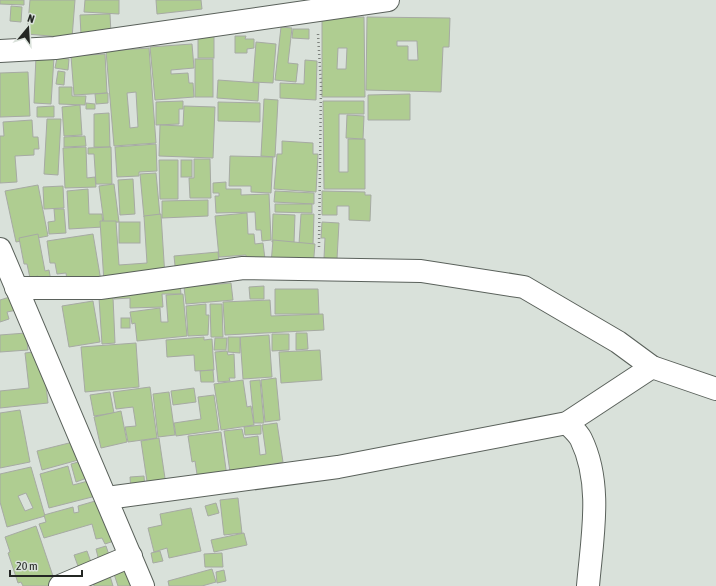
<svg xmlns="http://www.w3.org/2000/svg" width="716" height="586" font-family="'Asap Condensed',sans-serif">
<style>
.building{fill:#afcd91;stroke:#a6aaa3;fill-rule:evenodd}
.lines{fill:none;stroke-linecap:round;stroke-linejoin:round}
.minor-casing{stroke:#5a615b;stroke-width:24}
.path{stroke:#7d827d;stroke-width:2.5;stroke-dasharray:1 3;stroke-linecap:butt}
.minor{stroke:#fff;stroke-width:22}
</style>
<rect width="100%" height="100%" fill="#d9e1da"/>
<g class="building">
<polygon points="0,0 24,0 24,5 0,4"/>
<polygon points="30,0 75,0 72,38 27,34"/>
<polygon points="85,0 119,0 119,14 84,12"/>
<polygon points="156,0 201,0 202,9 157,14"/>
<polygon points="11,6 22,7 21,22 10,21"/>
<polygon points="110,14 111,34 81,35 80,15"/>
<path d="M 364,17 L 365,97 L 322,97 L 322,18 ZM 338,48 L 347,48 L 346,69 L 337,69 Z"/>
<path d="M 367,17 L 450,18 L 449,47 L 443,47 L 441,92 L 366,90 ZM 397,41 L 417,41 L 418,60 L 408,60 L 408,46 L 397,46 Z"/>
<polygon points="281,27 292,28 288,63 298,64 296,82 275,80"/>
<polygon points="293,29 309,29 309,39 292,38"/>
<rect x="198" y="33" width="16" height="25"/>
<polygon points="235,36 246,36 245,39 254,39 254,48 247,49 247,53 235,53"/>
<polygon points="256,42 276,44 273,83 253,82"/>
<polygon points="192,44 194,68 171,70 171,74 188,73 189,83 193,83 194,97 155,100 150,47"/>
<path d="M 149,48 L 156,143 L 114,146 L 106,51 ZM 136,92 L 138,127 L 130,128 L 127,93 Z"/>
<polygon points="105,54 107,93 74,95 71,56"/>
<polygon points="36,56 54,57 51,104 34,103"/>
<polygon points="57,58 69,59 68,70 55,68"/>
<rect x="195" y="59" width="18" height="38"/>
<polygon points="305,60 317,61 316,100 280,98 280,83 304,84"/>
<polygon points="58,71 65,72 64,85 56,84"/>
<polygon points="28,72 30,116 0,117 0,73"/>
<polygon points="218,80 259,83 258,101 217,98"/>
<polygon points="59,87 72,87 72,96 86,96 85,105 59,104"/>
<polygon points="108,93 108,103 96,104 95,94"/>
<polygon points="410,94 410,120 368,120 368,95"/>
<polygon points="264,99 278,100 275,157 261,156"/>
<polygon points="183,101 183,109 179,109 179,124 156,125 156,102"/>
<polygon points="323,101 364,101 364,114 339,114 339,172 348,172 348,139 365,139 365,189 324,189"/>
<polygon points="218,102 260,103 260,122 218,121"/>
<polygon points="86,103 95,104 95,109 86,109"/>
<polygon points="80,105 82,135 64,136 62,107"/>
<polygon points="54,106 54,117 37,117 37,107"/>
<polygon points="184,106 215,107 213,158 159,156 160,125 183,126"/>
<polygon points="109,113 110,147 94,147 94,114"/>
<polygon points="347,115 364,116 363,139 346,138"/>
<polygon points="47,119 61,119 58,175 44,174"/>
<polygon points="32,120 33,137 38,137 39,149 34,149 34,155 15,156 17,182 0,183 0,136 4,136 3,122"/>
<polygon points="85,136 86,146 64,147 64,137"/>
<polygon points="282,141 313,143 313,154 318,154 316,192 274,189 277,154 282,154"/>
<polygon points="156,144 157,171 139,172 139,176 117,177 115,147"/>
<polygon points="86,147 87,178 95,177 96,187 65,188 63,148"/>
<polygon points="111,147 112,184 96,184 94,154 88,154 88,148"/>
<polygon points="230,156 273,157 271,193 251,192 251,186 229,186"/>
<polygon points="194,159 210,159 211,198 190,198 189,178 194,178"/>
<polygon points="159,160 178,160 178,199 160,199"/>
<rect x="181" y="160" width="11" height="17"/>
<polygon points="156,173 160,216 144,217 140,174"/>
<polygon points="133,179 135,214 120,215 118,180"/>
<polygon points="226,182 226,189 241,189 241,195 269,194 271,240 262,241 261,230 256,230 255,212 216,213 215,196 219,196 219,193 213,193 213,183"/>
<polygon points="114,184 119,222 104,223 99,186"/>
<polygon points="38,185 48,236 16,242 5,191"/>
<polygon points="63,186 64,208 44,209 43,187"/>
<polygon points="88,189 89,214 102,214 103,227 69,229 67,191"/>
<polygon points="275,191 314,193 314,204 274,202"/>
<polygon points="322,191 365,192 365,195 371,195 370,221 349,220 349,206 337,206 337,215 322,215"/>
<polygon points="208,200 208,216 162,218 162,201"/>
<polygon points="275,204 312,204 312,213 275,212"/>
<polygon points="54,209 64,209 66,233 49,234 48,222 55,221"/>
<polygon points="247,213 248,234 254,234 255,244 263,243 265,259 246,261 246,255 219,257 215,216"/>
<polygon points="161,214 165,277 104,282 100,221 116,221 119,265 147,263 144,216"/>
<polygon points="273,214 295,215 294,243 272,242"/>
<polygon points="301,214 314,214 313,245 299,244"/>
<rect x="119" y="222" width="21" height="21"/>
<polygon points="322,222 339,223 337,259 324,258 325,238 321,238"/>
<polygon points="38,234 45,271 49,270 51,281 40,284 38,276 30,278 27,264 24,264 19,238"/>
<polygon points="93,234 101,281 67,280 66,273 57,274 55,263 50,263 47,241"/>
<polygon points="273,240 315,244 313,268 271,264"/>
<polygon points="218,252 220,271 176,275 174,256"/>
<polygon points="231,283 233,300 186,304 184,287"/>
<polygon points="180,284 181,294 162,294 163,307 130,308 130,298 114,299 114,296"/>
<polygon points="264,286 264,299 250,299 249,287"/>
<polygon points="275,289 318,289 319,314 275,314"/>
<polygon points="183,294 187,336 137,341 135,323 132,324 130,312 160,308 161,322 168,322 166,295"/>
<polygon points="13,296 17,310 7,312 9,319 0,322 0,300"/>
<polygon points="113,297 115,343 102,344 99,298"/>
<polygon points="270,300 271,316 323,314 324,330 225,335 223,302"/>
<polygon points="93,301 100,342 69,347 62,306"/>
<polygon points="206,304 206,315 209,315 208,335 188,336 186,306"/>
<polygon points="210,304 222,304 223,337 211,337"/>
<rect x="121" y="318" width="9" height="10"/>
<polygon points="26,333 28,350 0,352 0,335"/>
<polygon points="296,333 307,333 308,349 296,350"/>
<polygon points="272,334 289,334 289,350 272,351"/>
<polygon points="269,335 272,377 243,379 240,337"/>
<polygon points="204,337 204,340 212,339 214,370 195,371 194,355 167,357 166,340"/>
<polygon points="228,337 240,337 240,353 228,352"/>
<polygon points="215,338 227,338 226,350 214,350"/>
<polygon points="136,343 139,387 85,392 81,347"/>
<polygon points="320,350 322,380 281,383 279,352"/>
<polygon points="42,351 48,403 0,408 0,391 29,388 25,353"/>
<polygon points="227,351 228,355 234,354 235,378 229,378 230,381 218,382 215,352"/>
<polygon points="213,370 214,382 201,382 200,371"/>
<polygon points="276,378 280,420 265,422 261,380"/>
<polygon points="243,380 247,407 251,406 254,425 221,430 214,384"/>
<polygon points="260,380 264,423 254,423 250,381"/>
<polygon points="150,387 157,438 128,442 125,427 136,426 133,407 116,409 113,392"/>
<polygon points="194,388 196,402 173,405 171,391"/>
<polygon points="110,392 114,413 94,416 90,395"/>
<polygon points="169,392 175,435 158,437 153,394"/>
<polygon points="214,395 219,430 176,436 174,423 201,419 198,397"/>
<polygon points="20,410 30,462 0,468 0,413"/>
<polygon points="121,411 127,442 101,448 94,417"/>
<polygon points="277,423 283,462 274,464 275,468 230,472 224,431 242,429 244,438 258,436 260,455 266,454 262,425"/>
<polygon points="261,425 261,434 245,435 244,427"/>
<polygon points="221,432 227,477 198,481 195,461 192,462 188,436"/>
<polygon points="159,438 166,485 148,488 141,441"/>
<polygon points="77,441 82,459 42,470 37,451"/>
<polygon points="82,461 87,478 76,482 71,464"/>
<polygon points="68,466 73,485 92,480 96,496 49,508 40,474"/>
<path d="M 31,467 L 45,516 L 7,527 L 0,502 L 0,474 ZM 26,493 L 33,508 L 25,511 L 18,496 Z"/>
<polygon points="144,476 145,489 131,491 130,477"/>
<polygon points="238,498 242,533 224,535 220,500"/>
<polygon points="102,499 114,541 105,544 102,538 96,539 92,524 44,538 39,524 46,522 44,515 73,507 74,513 79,512 78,506"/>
<polygon points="216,503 219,513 208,516 205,506"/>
<polygon points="191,508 201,551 169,558 167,548 154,552 148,528 162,525 160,514"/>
<polygon points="36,526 56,585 54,586 23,586 21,582 18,583 8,553 10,552 5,537"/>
<polygon points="244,533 247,545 214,552 211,540"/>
<polygon points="106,546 110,558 99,561 96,549"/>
<polygon points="87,551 92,565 79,569 74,555"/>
<polygon points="160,551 163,561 153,563 151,553"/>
<polygon points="222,553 223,567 205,567 204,554"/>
<polygon points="133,569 138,586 118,586 114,574"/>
<polygon points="212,569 216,582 202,586 169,586 168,581"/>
<polygon points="224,570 226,581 217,583 216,572"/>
<polygon points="110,576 113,586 94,586 93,581"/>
</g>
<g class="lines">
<g class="minor-casing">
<g id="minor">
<polyline points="0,51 55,48 388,0"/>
<polyline points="0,249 143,586"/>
<polyline points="16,288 100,288 243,268 421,271 524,287 618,342 652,367 716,389"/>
<path d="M 567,423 C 572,428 578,433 581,439 C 603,484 592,538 588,586"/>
<polyline points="107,498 338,467 567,423 652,367"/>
<polyline points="60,586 131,556"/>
</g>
</g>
<polyline class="path" points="318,34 321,85 319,247"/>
<use href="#minor" class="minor"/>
</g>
<g transform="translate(28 28) rotate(18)" stroke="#d9e1da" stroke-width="3" paint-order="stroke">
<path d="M0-3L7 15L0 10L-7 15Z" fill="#232623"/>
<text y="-6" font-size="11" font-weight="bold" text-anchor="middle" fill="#232623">N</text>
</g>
<path d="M10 570v6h72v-6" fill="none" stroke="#232623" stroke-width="2"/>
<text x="16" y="570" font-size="12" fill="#232623" stroke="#d9e1da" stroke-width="3" paint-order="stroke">20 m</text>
</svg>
